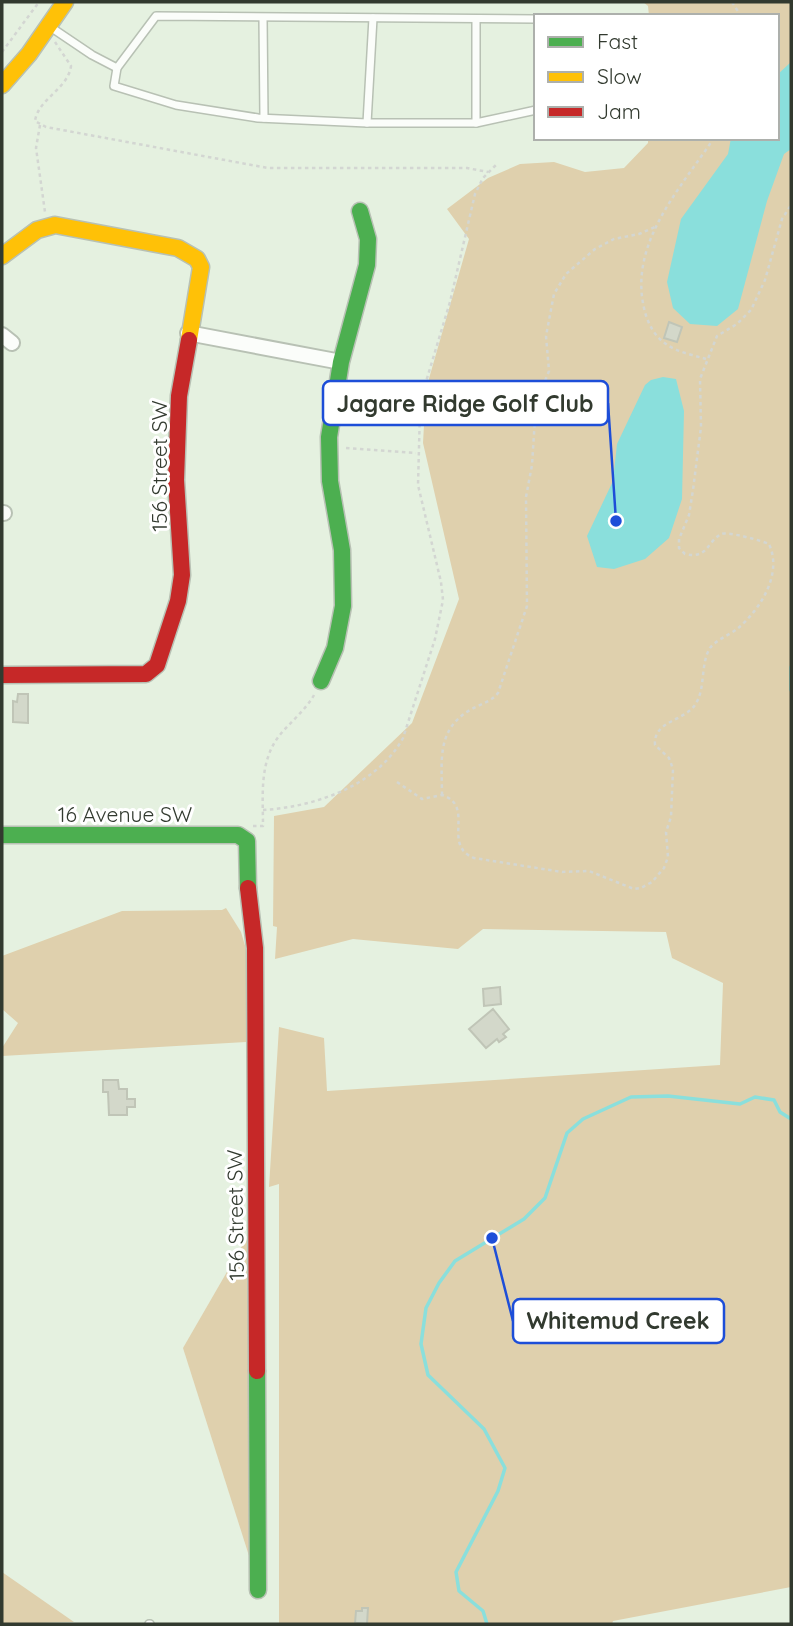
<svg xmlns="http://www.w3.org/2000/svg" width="793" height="1626" font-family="Quicksand,sans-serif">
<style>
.green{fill:#dfd0ad}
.water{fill:#8adfdc}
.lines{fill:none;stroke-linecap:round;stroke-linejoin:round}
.stream{stroke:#8adfdc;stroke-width:3.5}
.building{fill:#d3d8ca;stroke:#c0c5b7;stroke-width:2}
.lane-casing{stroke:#b8c1b4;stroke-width:10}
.street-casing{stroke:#b8c1b4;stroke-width:18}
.fast-casing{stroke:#b8c1b4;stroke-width:19}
.slow-casing{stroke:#b8c1b4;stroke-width:19}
.jam-casing{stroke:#b8c1b4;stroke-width:19}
.path{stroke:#d3d6d2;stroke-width:2.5;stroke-dasharray:3.5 3.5;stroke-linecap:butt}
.lane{stroke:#fbfdfa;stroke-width:7}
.street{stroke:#fbfdfa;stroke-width:14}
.fast{stroke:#4caf50;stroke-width:16}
.slow{stroke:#ffc107;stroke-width:16}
.jam{stroke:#c62828;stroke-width:16}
.labels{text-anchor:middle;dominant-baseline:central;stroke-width:6;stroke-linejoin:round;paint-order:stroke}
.street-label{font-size:21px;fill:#323a2f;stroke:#fff}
.leader{fill:none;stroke:#1d4ed8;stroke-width:2.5}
.callout-dot{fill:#1d4ed8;stroke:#fff;stroke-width:2.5}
.callout{fill:#fff;stroke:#1d4ed8;stroke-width:2.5}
.callout-label{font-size:23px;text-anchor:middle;font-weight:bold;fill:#323a2f}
</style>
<rect width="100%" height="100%" fill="#e5f1e0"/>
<g class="green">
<polygon points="643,2 791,2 791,1587 613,1621 612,1624 279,1624 279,1184 269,1187 279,1027 324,1038 327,1091 720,1065 723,983 672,958 666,932 483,929 458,949 353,939 275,959 277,927 273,926 274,816 324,807 412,723 459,599 423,443 426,389 469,239 447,209 488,178 520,164 554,162 585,172 624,168 648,143 648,138 777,138 777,16 649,16 648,6"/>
<polygon points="226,908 241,932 246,949 246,1042 2,1056 2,1048 18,1023 2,1009 2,956 122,911 222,910"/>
<polygon points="250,1232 250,1559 183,1348"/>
<polygon points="2,1572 74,1622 2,1624"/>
</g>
<g class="water">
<polygon points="791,62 791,149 784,154 767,201 738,309 717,326 690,324 673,308 667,282 681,219 728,154 731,138 777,138 777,75"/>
<polygon points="663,377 676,379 684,411 682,499 669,538 645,559 614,569 597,567 587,536 613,481 617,444 645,385 651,380"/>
</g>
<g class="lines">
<g class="stream">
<polyline points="791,667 791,690"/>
<polyline points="487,1624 483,1611 459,1591 456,1572 498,1491 505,1468 484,1429 428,1375 421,1344 426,1308 439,1283 455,1261 524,1219 545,1198 567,1133 583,1119 631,1097 668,1096 740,1104 755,1097 774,1100 780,1112 791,1119"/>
</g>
</g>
<g class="building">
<polygon points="669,322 682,327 677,342 664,338"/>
<polygon points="18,694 28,694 28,723 13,722 13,701 17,702"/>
<polygon points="500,987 501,1004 484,1006 483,989"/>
<polygon points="493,1009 509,1029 503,1034 506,1037 499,1042 497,1039 486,1048 469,1029"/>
<polygon points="103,1080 118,1080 119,1089 127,1089 127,1099 135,1099 135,1107 127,1107 127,1115 109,1115 108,1092 103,1092"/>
<polygon points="362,1608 368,1608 367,1624 355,1623 356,1611 362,1611"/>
</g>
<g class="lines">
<g class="lane-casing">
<g id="lane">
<polyline points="263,18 264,118"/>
<polyline points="476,19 476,123"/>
<polyline points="536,19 156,16 117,68 114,86 176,105 258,118 367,123 476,123 536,110"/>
<polyline points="49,26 92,55 117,68"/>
<polyline points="367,123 373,18"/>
<polyline points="149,1624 150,1624"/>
</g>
</g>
<g class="street-casing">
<g id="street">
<polyline points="188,333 341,362"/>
<polyline points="2,335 12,343"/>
<polyline points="2,513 4,513"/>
</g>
</g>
<g class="fast-casing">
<g id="fast">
<polyline points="321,681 335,648 343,606 342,550 330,481 329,437 341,362 367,265 368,239 360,211"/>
<polyline points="2,835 238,835 247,841 248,888"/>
<polyline points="257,1371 258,1590"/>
</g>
</g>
<g class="slow-casing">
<g id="slow">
<polyline points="2,85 29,54 65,2"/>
<polyline points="2,256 37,230 55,225 178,248 197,259 201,267 189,340"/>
</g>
</g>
<g class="jam-casing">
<g id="jam">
<polyline points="2,675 146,674 157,665 178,601 182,575 176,480 179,396 189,340"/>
<polyline points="248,888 255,948 257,1371"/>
</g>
</g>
<g class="path">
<polyline points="732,2 741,16"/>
<path d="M 55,42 L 71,66 C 68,89 38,99 35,121 L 46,127 L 268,168 L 467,168 L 488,172"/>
<polyline points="2,52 39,2"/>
<polyline points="40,125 36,148 45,212"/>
<path d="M 706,359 C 693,355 677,352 666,344 C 654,336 647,322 644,308 C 629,243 680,189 714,138"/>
<polyline points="346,448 416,453"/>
<path d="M 397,782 L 422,799 L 442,795 C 476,806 441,845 474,858 L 562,872 L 589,871 L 634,889 L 641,888 L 652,882 L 664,868 L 668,857 L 666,832 L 671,817 L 673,769 L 669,758 L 655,745 C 653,721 684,721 695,705 C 706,689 700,664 710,648 C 716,640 729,635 737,629 C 760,610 783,574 769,544 C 763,541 727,531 721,534 C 706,543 708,559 685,554 L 679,548 L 679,539 L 689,515 L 693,490 L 701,427 L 700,379 L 717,336 L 737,324 L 751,310 L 765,280 L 782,219 L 791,205"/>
<path d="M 442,795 C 442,761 436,730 470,710 C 480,704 491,702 498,693 L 527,606 L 526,497 L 532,465 L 536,403 L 549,371 L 546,336 L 554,294 L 566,274 L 595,249 L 614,239 L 639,234 L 655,227"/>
<path d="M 263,810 C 314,807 377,786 403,738 L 435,639 L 443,600 L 441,582 L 418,485 L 420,410 L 425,385 L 450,302 L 475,194 L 483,178 L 496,165"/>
<path d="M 253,826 L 263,826 C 263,796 259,762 279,736 C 290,722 305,711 314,695"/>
</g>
<use href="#lane" class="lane"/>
<use href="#street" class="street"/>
<use href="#fast" class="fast"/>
<use href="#slow" class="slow"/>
<use href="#jam" class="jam"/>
</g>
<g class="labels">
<g class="street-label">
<text transform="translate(159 466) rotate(-90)">156 Street SW</text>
<text x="125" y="814">16 Avenue SW</text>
<text transform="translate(235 1215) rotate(-91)">156 Street SW</text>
</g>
</g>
<path class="leader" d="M616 521L608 403M492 1238L513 1321"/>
<g class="callout-dot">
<circle cx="616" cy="521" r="7"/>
<circle cx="492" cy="1238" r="7"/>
</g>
<g class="callout">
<rect x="323" y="381" width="285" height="44" rx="7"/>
<rect x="513" y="1299" width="211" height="44" rx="7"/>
</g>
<g class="callout-label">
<text x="465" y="412">Jagare Ridge Golf Club</text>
<text x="618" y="1329">Whitemud Creek</text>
</g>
<rect width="793" height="1626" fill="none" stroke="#323a2f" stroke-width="7"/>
<rect x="534" y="14" width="245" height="126" fill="#ffffff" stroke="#adb0ac" stroke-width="2"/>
<rect x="548" y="37" width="35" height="10" fill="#4caf50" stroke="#adb0ac" stroke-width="2"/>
<text x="597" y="49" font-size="21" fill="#323a2f">Fast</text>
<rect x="548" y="72" width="35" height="10" fill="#ffc107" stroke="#adb0ac" stroke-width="2"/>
<text x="597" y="84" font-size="21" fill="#323a2f">Slow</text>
<rect x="548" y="107" width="35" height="10" fill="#c62828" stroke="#adb0ac" stroke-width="2"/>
<text x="597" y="119" font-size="21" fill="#323a2f">Jam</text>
</svg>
